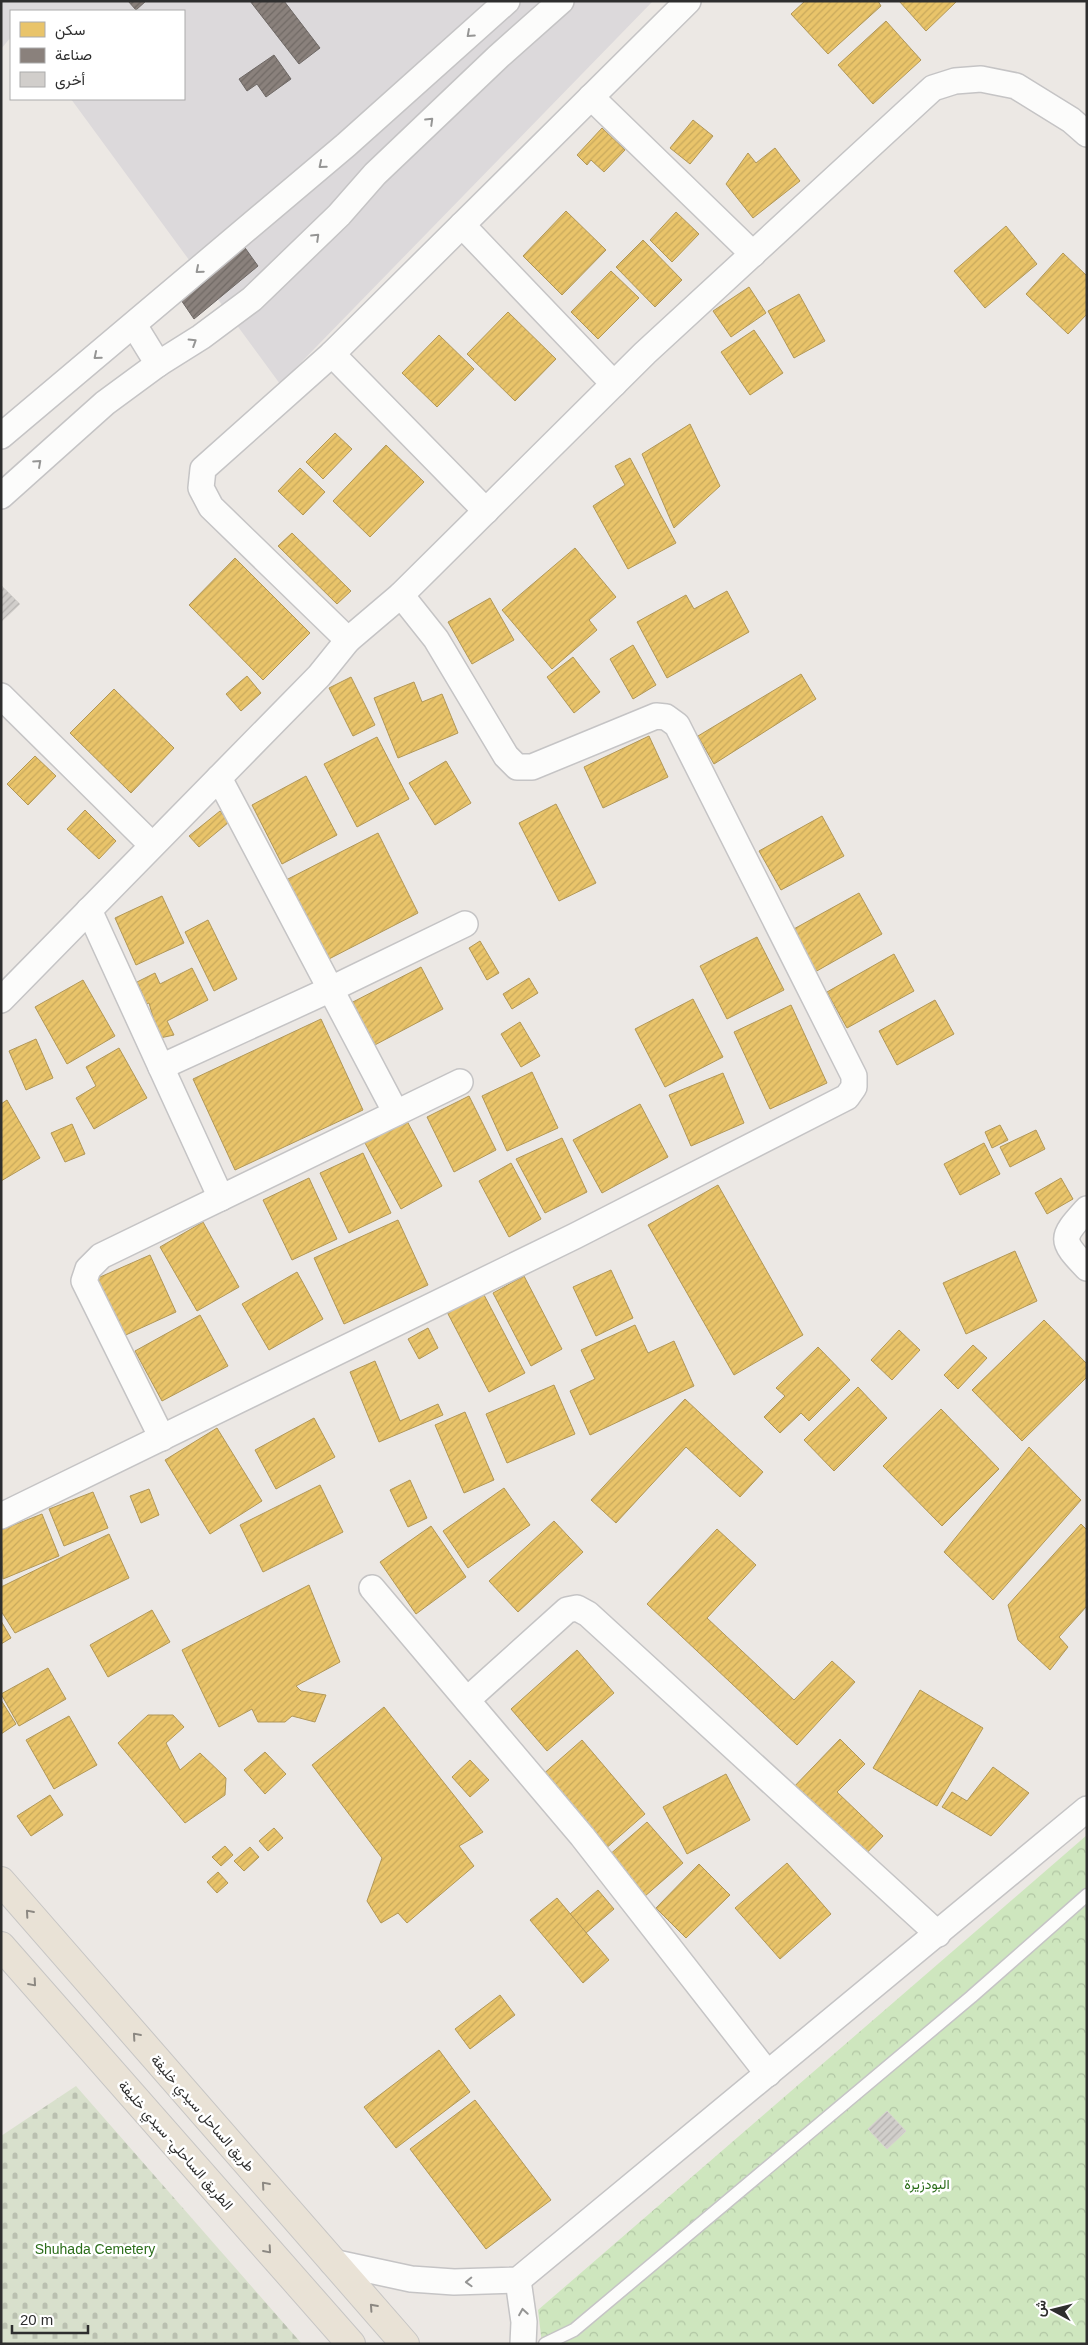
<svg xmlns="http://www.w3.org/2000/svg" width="1088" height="2345" font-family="Helvetica,Vazirmatn,sans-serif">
<defs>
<pattern id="forest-crowns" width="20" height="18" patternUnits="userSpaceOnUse" patternTransform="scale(1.25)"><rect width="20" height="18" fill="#cee6be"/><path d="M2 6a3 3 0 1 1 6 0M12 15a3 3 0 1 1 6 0" fill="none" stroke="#b1c6a4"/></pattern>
<pattern id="cemetery-stones" width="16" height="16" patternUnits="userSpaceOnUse" patternTransform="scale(1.25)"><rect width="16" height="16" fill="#d8e0cc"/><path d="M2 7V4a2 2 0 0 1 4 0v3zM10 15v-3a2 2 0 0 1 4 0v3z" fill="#bac0b0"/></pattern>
<pattern id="homes-hatch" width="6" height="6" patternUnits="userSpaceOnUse" patternTransform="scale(1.25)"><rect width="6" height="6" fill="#e9c46a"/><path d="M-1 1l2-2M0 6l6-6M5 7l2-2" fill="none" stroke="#c8a95c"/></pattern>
<pattern id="industry-hatch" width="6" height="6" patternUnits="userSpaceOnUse" patternTransform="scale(1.25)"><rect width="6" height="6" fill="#8a817c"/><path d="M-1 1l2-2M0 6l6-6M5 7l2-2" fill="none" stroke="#716a66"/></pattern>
<pattern id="building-hatch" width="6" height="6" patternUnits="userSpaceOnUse" patternTransform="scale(1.25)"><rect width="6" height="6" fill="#d1cecb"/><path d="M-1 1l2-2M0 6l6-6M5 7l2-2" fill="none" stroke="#b4b1af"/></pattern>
</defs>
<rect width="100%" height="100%" fill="#ece8e4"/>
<path fill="#dcd9db" d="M1 1H653L280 384 71 99H184V11H11V37L1 49Z"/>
<path fill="url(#forest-crowns)" d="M1087 1835V2344H542L538 2310Z"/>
<path fill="url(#cemetery-stones)" d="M76 2086 302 2344H1V2136Z"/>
<g fill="url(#homes-hatch)" stroke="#b19758">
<path d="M805 1H878L881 6 828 54 791 14Z"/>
<path d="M899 1H957L926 31Z"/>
<path d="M886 21 921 60 873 104 838 65Z"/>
<path d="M693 120 713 136 690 164 670 148Z"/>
<path d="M602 128 625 150 604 172 591 160 587 165 577 155Z"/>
<path d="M775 148 800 181 753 218 726 184 748 153 756 163Z"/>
<path d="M566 211 606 250 562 295 523 256Z"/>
<path d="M676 212 699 234 672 262 650 240Z"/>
<path d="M1006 226 1037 264 985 308 954 271Z"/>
<path d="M643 240 682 280 655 307 616 267Z"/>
<path d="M1063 253 1087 276V314L1068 334 1026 294Z"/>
<path d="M611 271 639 298 598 339 571 312Z"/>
<path d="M749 287 766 313 731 337 713 311Z"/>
<path d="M799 294 825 341 794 358 768 311Z"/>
<path d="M508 312 556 359 515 401 467 354Z"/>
<path d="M754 330 783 373 750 395 721 352Z"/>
<path d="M439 335 474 369 437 407 402 373Z"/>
<path d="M690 424 720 486 674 528 642 454Z"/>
<path d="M335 433 352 449 323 479 306 462Z"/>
<path d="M386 445 424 482 370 537 333 501Z"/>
<path d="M630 458 676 543 628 569 593 506 625 485 615 466Z"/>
<path d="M300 468 325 492 303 515 278 491Z"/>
<path d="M292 533 351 591 337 604 278 546Z"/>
<path d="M575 548 616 597 589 620 597 630 552 669 502 610Z"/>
<path d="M235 558 310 633 263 680 189 605Z"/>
<path d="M727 591 749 632 667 678 637 622 686 595 694 609Z"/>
<path d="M490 598 514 640 472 664 448 622Z"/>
<path d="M633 645 656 685 633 699 610 659Z"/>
<path d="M573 657 600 692 574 713 547 677Z"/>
<path d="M801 674 816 699 714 764 698 736Z"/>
<path d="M247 676 261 693 241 711 226 694Z"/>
<path d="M351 677 375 725 353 736 329 688Z"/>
<path d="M414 682 422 702 442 694 458 733 398 758 374 698Z"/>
<path d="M114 689 174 748 131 793 70 733Z"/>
<path d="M649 736 668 777 603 808 584 767Z"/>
<path d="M377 737 409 799 357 827 324 764Z"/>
<path d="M35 756 56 776 28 805 7 784Z"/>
<path d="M446 761 471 803 435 825 409 783Z"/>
<path d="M306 776 337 835 282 864 252 805Z"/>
<path d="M556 804 596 883 559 901 519 823Z"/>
<path d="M85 810 116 841 99 859 67 829Z"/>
<path d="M220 811 229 822 199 847 189 836Z"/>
<path d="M822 816 844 856 781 890 759 851Z"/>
<path d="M378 833 418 913 327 960 286 880Z"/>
<path d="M859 893 882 934 815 972 792 930Z"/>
<path d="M162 896 184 943 136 965 115 918Z"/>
<path d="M208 920 237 979 214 991 185 932Z"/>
<path d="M757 937 784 990 727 1019 700 966Z"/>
<path d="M480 941 499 973 487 980 469 948Z"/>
<path d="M894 954 914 991 847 1028 827 992Z"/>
<path d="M421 967 443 1009 371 1047 349 1004Z"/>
<path d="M192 968 208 1000 167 1021 174 1035 155 1039 150 1028 155 1024 149 1003 141 1006 134 996 142 993 137 982 155 973 160 984Z"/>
<path d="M529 978 538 993 512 1009 503 994Z"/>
<path d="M83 980 115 1036 67 1064 35 1007Z"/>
<path d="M693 999 723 1057 665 1087 635 1029Z"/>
<path d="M935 1000 954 1034 897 1065 879 1031Z"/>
<path d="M791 1005 827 1083 770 1109 734 1032Z"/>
<path d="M321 1019 363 1110 235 1170 193 1079Z"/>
<path d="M520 1022 540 1056 521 1067 501 1034Z"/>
<path d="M36 1039 53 1078 26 1090 9 1051Z"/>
<path d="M119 1048 147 1098 94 1129 76 1098 96 1086 86 1067Z"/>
<path d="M532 1072 558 1128 507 1151 482 1096Z"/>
<path d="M723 1073 744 1123 691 1146 669 1095Z"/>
<path d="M469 1096 496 1150 454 1172 427 1117Z"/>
<path d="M7 1100 40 1158 1 1181V1104Z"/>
<path d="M640 1104 668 1157 602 1193 573 1140Z"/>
<path d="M407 1121 442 1186 401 1209 365 1143Z"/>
<path d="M72 1124 85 1154 65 1162 51 1133Z"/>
<path d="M1000 1125 1008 1140 992 1148 985 1132Z"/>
<path d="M1036 1130 1045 1149 1010 1167 1000 1147Z"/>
<path d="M562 1138 587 1192 545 1213 516 1159Z"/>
<path d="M984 1143 1000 1174 960 1195 944 1164Z"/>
<path d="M363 1153 391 1213 349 1233 320 1173Z"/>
<path d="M511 1163 541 1219 509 1237 479 1181Z"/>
<path d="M309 1178 337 1239 292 1260 263 1200Z"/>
<path d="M1061 1178 1073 1199 1047 1214 1035 1193Z"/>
<path d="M718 1185 803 1335 734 1375 648 1225Z"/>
<path d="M398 1220 428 1285 344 1324 314 1258Z"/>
<path d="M203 1222 239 1287 197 1311 160 1247Z"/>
<path d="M1015 1251 1037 1301 966 1334 943 1283Z"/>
<path d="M150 1255 176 1312 117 1339 91 1281Z"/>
<path d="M611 1270 633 1318 596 1336 573 1287Z"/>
<path d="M297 1272 323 1319 269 1350 242 1304Z"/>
<path d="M524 1276 562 1349 531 1366 493 1293Z"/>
<path d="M483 1293 525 1373 489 1392 447 1312Z"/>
<path d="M200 1315 228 1366 162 1401 135 1351Z"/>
<path d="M1044 1320 1087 1364V1377L1022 1441 972 1390Z"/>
<path d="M635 1325 648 1353 674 1341 694 1386 590 1435 570 1391 595 1379 581 1350Z"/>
<path d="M428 1328 438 1348 419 1359 408 1339Z"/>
<path d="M899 1330 920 1350 892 1380 871 1360Z"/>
<path d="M973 1345 987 1358 958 1389 944 1375Z"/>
<path d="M818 1347 850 1380 809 1421 801 1413 780 1433 764 1417 785 1396 776 1388Z"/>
<path d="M375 1361 400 1421 438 1404 443 1415 379 1442 350 1372Z"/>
<path d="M554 1385 575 1434 507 1463 486 1414Z"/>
<path d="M858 1387 887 1418 834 1471 804 1440Z"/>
<path d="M685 1399 763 1472 740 1497 686 1447 616 1523 591 1500Z"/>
<path d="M941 1409 999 1469 942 1526 883 1466Z"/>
<path d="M465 1412 494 1480 464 1493 435 1425Z"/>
<path d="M314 1418 335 1457 276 1489 255 1450Z"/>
<path d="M217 1428 262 1501 210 1534 165 1460Z"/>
<path d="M1029 1447 1081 1500 993 1600 944 1552Z"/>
<path d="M410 1480 427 1518 408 1527 390 1490Z"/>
<path d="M320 1485 343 1532 263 1572 240 1525Z"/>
<path d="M504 1488 530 1525 468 1568 443 1531Z"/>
<path d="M149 1489 159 1515 141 1523 130 1496Z"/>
<path d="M93 1492 108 1528 64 1546 49 1509Z"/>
<path d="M42 1514 59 1556 3 1579 1 1530Z"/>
<path d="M554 1521 583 1552 518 1612 489 1581Z"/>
<path d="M1081 1524 1087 1530V1606L1059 1637 1068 1647 1050 1670 1018 1640 1008 1605Z"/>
<path d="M431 1526 466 1577 416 1614 380 1562Z"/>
<path d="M717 1529 756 1565 707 1618 794 1700 832 1661 855 1682 797 1745 647 1604Z"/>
<path d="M109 1534 129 1578 15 1633 1 1611V1587Z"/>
<path d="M309 1585 340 1662 296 1686 301 1691 326 1695 315 1722 292 1716 285 1722H258L252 1709 219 1727 182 1650Z"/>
<path d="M152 1610 170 1642 108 1677 90 1645Z"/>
<path d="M1 1621 11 1638 1 1644Z"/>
<path d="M577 1650 614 1693 547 1751 511 1709Z"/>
<path d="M48 1668 66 1699 19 1726 1 1694Z"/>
<path d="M920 1690 983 1728 937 1806 873 1768Z"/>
<path d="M1 1700 16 1724 1 1734Z"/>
<path d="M384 1707 483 1832 459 1846 474 1866 407 1923 398 1913 381 1923 367 1901 382 1858 312 1765Z"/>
<path d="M148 1715H173L184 1727 166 1743 180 1770 200 1753 226 1778 225 1795 185 1823 118 1743Z"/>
<path d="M69 1716 97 1765 54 1789 26 1740Z"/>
<path d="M840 1739 865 1764 837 1792 883 1836 860 1860 789 1792Z"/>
<path d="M582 1740 645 1814 604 1850 541 1776Z"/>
<path d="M265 1752 286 1774 265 1794 244 1770Z"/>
<path d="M470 1760 489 1780 470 1797 452 1777Z"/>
<path d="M993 1767 1029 1793 991 1836 942 1807 952 1792 967 1801Z"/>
<path d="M726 1774 750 1820 687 1854 663 1807Z"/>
<path d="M50 1795 63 1815 31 1836 17 1816Z"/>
<path d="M647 1822 683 1863 644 1897 608 1856Z"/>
<path d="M274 1828 283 1838 268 1851 259 1841Z"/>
<path d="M225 1846 233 1855 221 1866 212 1857Z"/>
<path d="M250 1847 259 1857 244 1871 234 1861Z"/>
<path d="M787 1863 831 1914 780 1959 735 1908Z"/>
<path d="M699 1864 730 1895 686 1938 656 1908Z"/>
<path d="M218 1872 228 1883 217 1893 207 1882Z"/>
<path d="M598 1890 614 1909 586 1933 570 1914Z"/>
<path d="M557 1898 609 1960 583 1983 530 1920Z"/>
<path d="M500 1995 515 2015 470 2049 455 2029Z"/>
<path d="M439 2050 470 2092 396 2148 364 2107Z"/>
<path d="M475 2100 551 2200 486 2249 410 2149Z"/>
</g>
<g fill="url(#industry-hatch)" stroke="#6e6865">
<path d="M128 1H146L136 10Z"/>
<path d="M250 1H284L320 48 299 64Z"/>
<path d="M274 55 291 79 266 97 257 84 247 91 239 79Z"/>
<path d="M243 245 258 266 194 319 179 297Z"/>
</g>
<g fill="url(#building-hatch)" stroke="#d7d4d0">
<path d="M1 585 20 604 1 622Z"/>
<path d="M887 2111 906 2131 887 2149 868 2129Z"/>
</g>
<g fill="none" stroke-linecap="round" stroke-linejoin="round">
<g stroke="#c5c4c5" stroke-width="15">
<path id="service" d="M545 2344 574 2330 971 1997 1087 1895"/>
</g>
<g stroke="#c5c4c5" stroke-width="28">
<g id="minor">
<path d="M591 97 753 254"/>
<path d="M462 225 614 384"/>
<path d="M134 325 158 364"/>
<path d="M332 354 486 511"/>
<path d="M1 436 346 145 507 1"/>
<path d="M1 496 105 403 158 364 201 337 252 299 339 215 375 174 499 56 561 1"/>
<path d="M348 640 211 507 201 488 203 469 332 354 688 1"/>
<path d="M1 696 152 845"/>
<path d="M219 778 396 1113"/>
<path d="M89 910 221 1198"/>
<path d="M1 1000 319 676 348 640 401 595 645 353 933 88 955 81 981 79 1016 86 1071 120 1087 134"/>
<path d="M161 1067 331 989 465 924"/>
<path d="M1087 1209C1061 1238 1059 1239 1087 1268"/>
<path d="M162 1438 84 1281 88 1269 101 1256 460 1082"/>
<path d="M1 1516 575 1236 847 1097 854 1087V1076L677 725 666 717 656 716 532 767H517L506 756 436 639 401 595"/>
<path d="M372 1588 582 1836 768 2074"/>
<path d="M467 1700 567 1610 577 1608 588 1614 938 1934"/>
<path d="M332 2262 411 2279 454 2282 518 2280 1087 1809"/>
<path d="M518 2280 524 2322 523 2344"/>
</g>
</g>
<g stroke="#c6c5c4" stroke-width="30">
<g id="trunk">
<path d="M1 1881 405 2344"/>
<path d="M1 1946 351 2344"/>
</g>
</g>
<use href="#service" stroke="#fcfcfb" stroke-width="12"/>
<use href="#minor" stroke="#fcfcfb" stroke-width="25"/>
<use href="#trunk" stroke="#e9e2d6" stroke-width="28"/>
</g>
<defs><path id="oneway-chevron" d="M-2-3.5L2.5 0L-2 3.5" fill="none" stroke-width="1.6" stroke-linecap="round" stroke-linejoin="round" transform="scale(1.25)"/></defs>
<g stroke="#959594">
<use href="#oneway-chevron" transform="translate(470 34) rotate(138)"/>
<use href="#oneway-chevron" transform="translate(430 121) rotate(-44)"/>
<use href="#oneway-chevron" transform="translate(322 165) rotate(140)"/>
<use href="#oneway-chevron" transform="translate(316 237) rotate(-44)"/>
<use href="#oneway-chevron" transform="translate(199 270) rotate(139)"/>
<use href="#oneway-chevron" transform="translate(193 342) rotate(-32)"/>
<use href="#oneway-chevron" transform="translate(97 356) rotate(140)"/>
<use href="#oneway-chevron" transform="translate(38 463) rotate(-42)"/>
<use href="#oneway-chevron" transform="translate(469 2282) rotate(178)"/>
<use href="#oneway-chevron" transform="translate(523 2312) rotate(-99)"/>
</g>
<g stroke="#8c8882">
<use href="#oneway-chevron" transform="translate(29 1913) rotate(-131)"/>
<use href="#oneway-chevron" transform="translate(33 1983) rotate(49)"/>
<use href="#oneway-chevron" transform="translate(136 2036) rotate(-131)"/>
<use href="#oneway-chevron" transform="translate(265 2185) rotate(-131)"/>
<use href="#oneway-chevron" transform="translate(268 2250) rotate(49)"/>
<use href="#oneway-chevron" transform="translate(373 2307) rotate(-132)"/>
</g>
<g text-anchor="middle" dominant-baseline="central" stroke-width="5" stroke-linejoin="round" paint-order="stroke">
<g font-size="14" fill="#2e2e2e" stroke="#fff">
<text transform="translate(203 2113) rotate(49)">طريق الساحل سيدي خليفة</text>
<text transform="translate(176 2145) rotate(49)">الطريق الساحلي- سيدي خليفة</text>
</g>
<g font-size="14" fill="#2c6e1b" stroke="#fff">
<text x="927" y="2184">البودزيرة</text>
<text x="95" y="2249">Shuhada Cemetery</text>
</g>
</g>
<rect width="1088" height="2345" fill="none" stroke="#2e2e2e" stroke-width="5"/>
<rect x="10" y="10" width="175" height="90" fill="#ffffff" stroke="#ababab"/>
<rect x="20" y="22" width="25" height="15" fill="#e9c46a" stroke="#ababab"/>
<text x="55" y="35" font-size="15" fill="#2e2e2e">سكن</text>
<rect x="20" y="48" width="25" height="15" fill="#8a817c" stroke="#ababab"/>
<text x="55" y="60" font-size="15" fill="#2e2e2e">صناعة</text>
<rect x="20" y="72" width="25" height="15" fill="#d1cecb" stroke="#ababab"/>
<text x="55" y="85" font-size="15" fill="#2e2e2e">أخرى</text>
<g transform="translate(1053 2310) rotate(277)" stroke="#ffffff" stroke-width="4" paint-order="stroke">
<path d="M0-4L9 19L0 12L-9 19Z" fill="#2e2e2e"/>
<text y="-8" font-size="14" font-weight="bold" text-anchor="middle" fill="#2e2e2e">ش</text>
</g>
<path d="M12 2325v8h76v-8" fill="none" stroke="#2e2e2e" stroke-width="2.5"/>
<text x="20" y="2325" font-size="15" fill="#2e2e2e" stroke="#ffffff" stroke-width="4" paint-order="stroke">20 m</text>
</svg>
